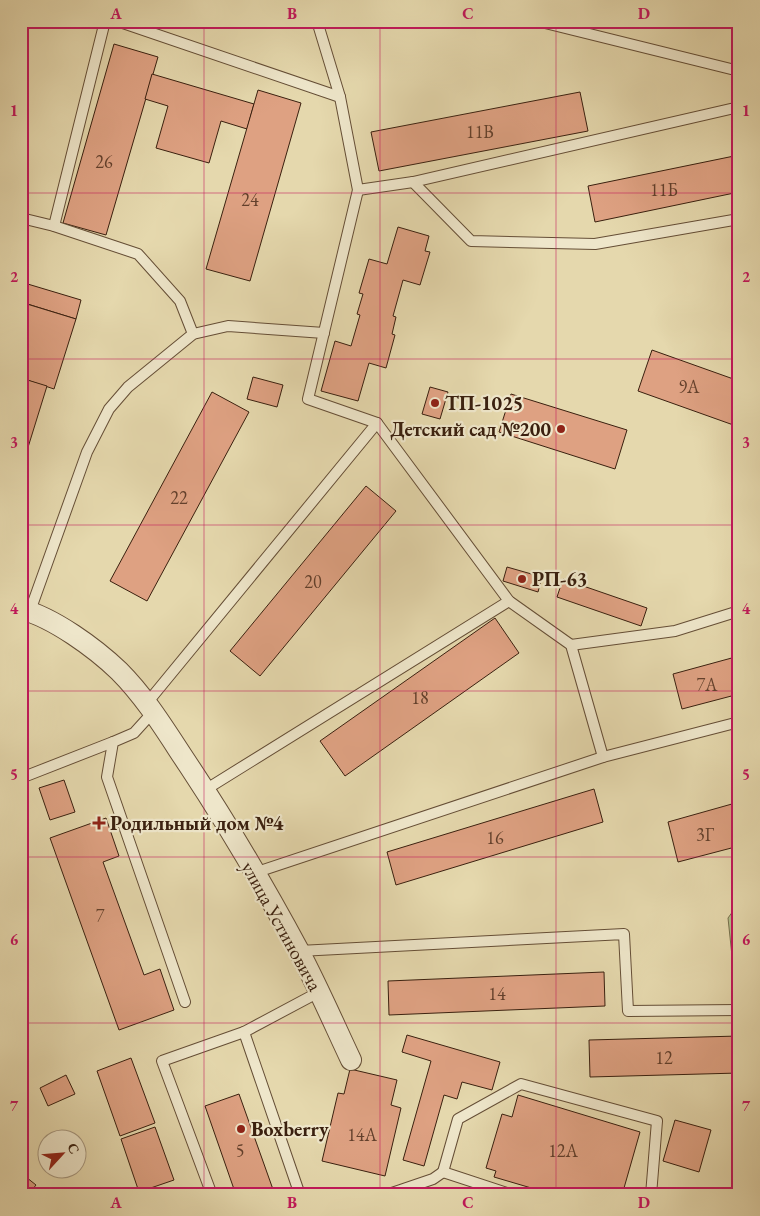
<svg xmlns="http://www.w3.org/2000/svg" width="760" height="1216" font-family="'EB Garamond',serif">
<rect width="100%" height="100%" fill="#e5d8ad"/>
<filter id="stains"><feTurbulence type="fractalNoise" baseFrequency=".004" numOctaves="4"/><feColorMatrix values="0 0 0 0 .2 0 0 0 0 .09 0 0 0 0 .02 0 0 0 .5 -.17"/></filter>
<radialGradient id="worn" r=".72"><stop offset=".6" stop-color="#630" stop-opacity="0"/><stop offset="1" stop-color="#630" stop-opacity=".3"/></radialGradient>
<path fill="#b2bf8b" stroke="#76704d" d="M736 907H739L738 963 732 956 728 918Z"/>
<g fill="#dea182" stroke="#3a200f">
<path d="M114 44 158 57 106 235 63 223Z"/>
<path d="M152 74 254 104 247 129 221 121 209 163 156 148 168 106 145 99Z"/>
<path d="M258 90 301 103 250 281 206 269Z"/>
<path d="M580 92 588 131 379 171 371 132Z"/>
<path d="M739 155V192L595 222 588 186Z"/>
<path d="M398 227 429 236 425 251 430 252 420 285 403 280 393 316 396 317 392 334 395 335 386 368 369 363 358 401 321 391 335 341 351 346 360 315 357 314 363 294 359 293 369 259 387 264Z"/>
<path d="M21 282 81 300 76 319 21 302Z"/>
<path d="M27 304 76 319 54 389 21 378V321Z"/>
<path d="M652 350 739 381V427L638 391Z"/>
<path d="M253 377 283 385 277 407 247 399Z"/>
<path d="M21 378 47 386 21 470Z"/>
<path d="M430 387 448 392 440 419 422 414Z"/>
<path d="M212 392 249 412 147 601 110 581Z"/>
<path d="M511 394 627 430 615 469 499 432Z"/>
<path d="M366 486 396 511 260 676 230 651Z"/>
<path d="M507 567 542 577 538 592 503 581Z"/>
<path d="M563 579 647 608 641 626 557 597Z"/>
<path d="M495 618 519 653 345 776 320 741Z"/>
<path d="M739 656V694L682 709 673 674Z"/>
<path d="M64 780 75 812 50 820 39 788Z"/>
<path d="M594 789 603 822 396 885 387 852Z"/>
<path d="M739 802V846L678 862 668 822Z"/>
<path d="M106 818 119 856 103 862 144 975 160 969 174 1010 119 1030 50 838Z"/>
<path d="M604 972 605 1006 389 1015 388 981Z"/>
<path d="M407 1035 500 1062 492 1090 462 1082 457 1099 444 1095 424 1166 403 1160 431 1061 402 1052Z"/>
<path d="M739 1036V1073L590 1077 589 1040Z"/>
<path d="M131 1058 155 1123 120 1136 97 1071Z"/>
<path d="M350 1069 397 1080 391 1105 401 1108 385 1176 322 1161 338 1093 344 1094Z"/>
<path d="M66 1075 75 1094 48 1106 40 1088Z"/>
<path d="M239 1094 275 1195H236L205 1106Z"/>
<path d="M518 1095 640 1132 622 1195H555L494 1177 496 1171 486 1168 502 1114 512 1117Z"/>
<path d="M675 1120 711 1130 699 1172 663 1161Z"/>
<path d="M155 1127 174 1180 139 1192 121 1139Z"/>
<path d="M21 1173 36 1185 28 1195H21Z"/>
</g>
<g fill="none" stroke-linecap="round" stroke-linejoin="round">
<g stroke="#654e36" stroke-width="12">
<g id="service">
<path d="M117 21 340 97"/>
<path d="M317 21 340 97 358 190 308 399 377 423 509 601 571 645 603 757"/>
<path d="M537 21 739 71"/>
<path d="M413 182 471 241 595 244 739 219"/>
<path d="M358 190 413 182 739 107"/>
<path d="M21 218 54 226 138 254 180 301 193 334"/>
<path d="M54 226 105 21"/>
<path d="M30 611 87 452 109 409 128 387 193 334 228 326 324 333"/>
<path d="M571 645 675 631 739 611"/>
<path d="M147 703 377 423"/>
<path d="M153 712 134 733 113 742 107 777 185 1002"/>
<path d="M21 778 113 742"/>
<path d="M205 790 509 601"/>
<path d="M254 873 603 757 739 722"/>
<path d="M299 951 624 934 628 1011 739 1010"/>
<path d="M212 1195 162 1061 244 1032"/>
<path d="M300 1195 244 1032 319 992"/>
<path d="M386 1195 433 1179 443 1172"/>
<path d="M513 1195 443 1172 458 1119 521 1084 657 1121 651 1195"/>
</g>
</g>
<g stroke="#654e36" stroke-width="22">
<path id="minor" d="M21 609C54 618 95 648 119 671 147 699 167 733 189 766 228 825 265 888 299 951 318 987 334 1024 351 1060"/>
</g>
<use href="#service" stroke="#eee6ca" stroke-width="10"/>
<use href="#minor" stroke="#eee6ca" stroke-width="20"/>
</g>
<path fill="none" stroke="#c2185b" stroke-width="1" stroke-opacity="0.55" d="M204 21V1195M380 21V1195M556 21V1195M21 193H739M21 359H739M21 525H739M21 691H739M21 857H739M21 1023H739"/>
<g fill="#8f2418" stroke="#eee6ca" stroke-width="2">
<circle cx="435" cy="403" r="5"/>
<circle cx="561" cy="429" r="5"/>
<circle cx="522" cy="579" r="5"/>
<path d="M96.5 815.5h5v5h5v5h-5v5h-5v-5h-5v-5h5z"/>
<circle cx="241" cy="1129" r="5"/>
</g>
<g text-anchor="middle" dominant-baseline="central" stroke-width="4.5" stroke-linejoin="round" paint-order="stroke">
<g font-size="18" fill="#63402c">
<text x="480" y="131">11В</text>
<text x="104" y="161">26</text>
<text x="664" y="189">11Б</text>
<text x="250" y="199">24</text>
<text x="689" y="386">9А</text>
<text x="179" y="497">22</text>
<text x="313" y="581">20</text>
<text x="707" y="684">7А</text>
<text x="420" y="697">18</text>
<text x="705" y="834">3Г</text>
<text x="495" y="837">16</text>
<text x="100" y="915">7</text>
<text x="497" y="993">14</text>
<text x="664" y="1057">12</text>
<text x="362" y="1134">14А</text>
<text x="240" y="1150">5</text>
<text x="563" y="1150">12А</text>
</g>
<g font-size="20" font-weight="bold" fill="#3a200f" stroke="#eee6ca" text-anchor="start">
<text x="445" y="403">ТП-1025</text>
<text x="551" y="429" text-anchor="end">Детский сад №200</text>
<text x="532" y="579">РП-63</text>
<text x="110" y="823">Родильный дом №4</text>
<text x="251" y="1129">Boxberry</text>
</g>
<g font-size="20" fill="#3a200f" stroke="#eee6ca">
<text transform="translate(282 926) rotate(61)">улица Устиновича</text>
</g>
</g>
<rect width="760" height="1216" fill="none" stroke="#e5d8ad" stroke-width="55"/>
<g transform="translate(62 1154) rotate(64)"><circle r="24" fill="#eee6ca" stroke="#a6977f"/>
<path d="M0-4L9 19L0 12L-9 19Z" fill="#8f2418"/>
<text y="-8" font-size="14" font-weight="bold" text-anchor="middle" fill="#3a200f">С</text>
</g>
<rect x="28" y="28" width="704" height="1160" fill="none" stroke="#c2185b" stroke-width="2"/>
<g font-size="16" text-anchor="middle" font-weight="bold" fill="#c2185b">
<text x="116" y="19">A</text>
<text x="292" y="19">B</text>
<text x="468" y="19">C</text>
<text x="644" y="19">D</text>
<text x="14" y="116">1</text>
<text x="746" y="116">1</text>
<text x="14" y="282">2</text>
<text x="746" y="282">2</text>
<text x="14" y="448">3</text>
<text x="746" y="448">3</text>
<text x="14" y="614">4</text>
<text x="746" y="614">4</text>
<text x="14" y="780">5</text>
<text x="746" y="780">5</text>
<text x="14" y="945">6</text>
<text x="746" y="945">6</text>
<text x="14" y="1111">7</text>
<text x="746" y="1111">7</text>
<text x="116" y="1208">A</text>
<text x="292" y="1208">B</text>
<text x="468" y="1208">C</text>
<text x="644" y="1208">D</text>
</g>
<rect width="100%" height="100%" filter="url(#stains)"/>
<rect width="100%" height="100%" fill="url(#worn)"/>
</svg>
